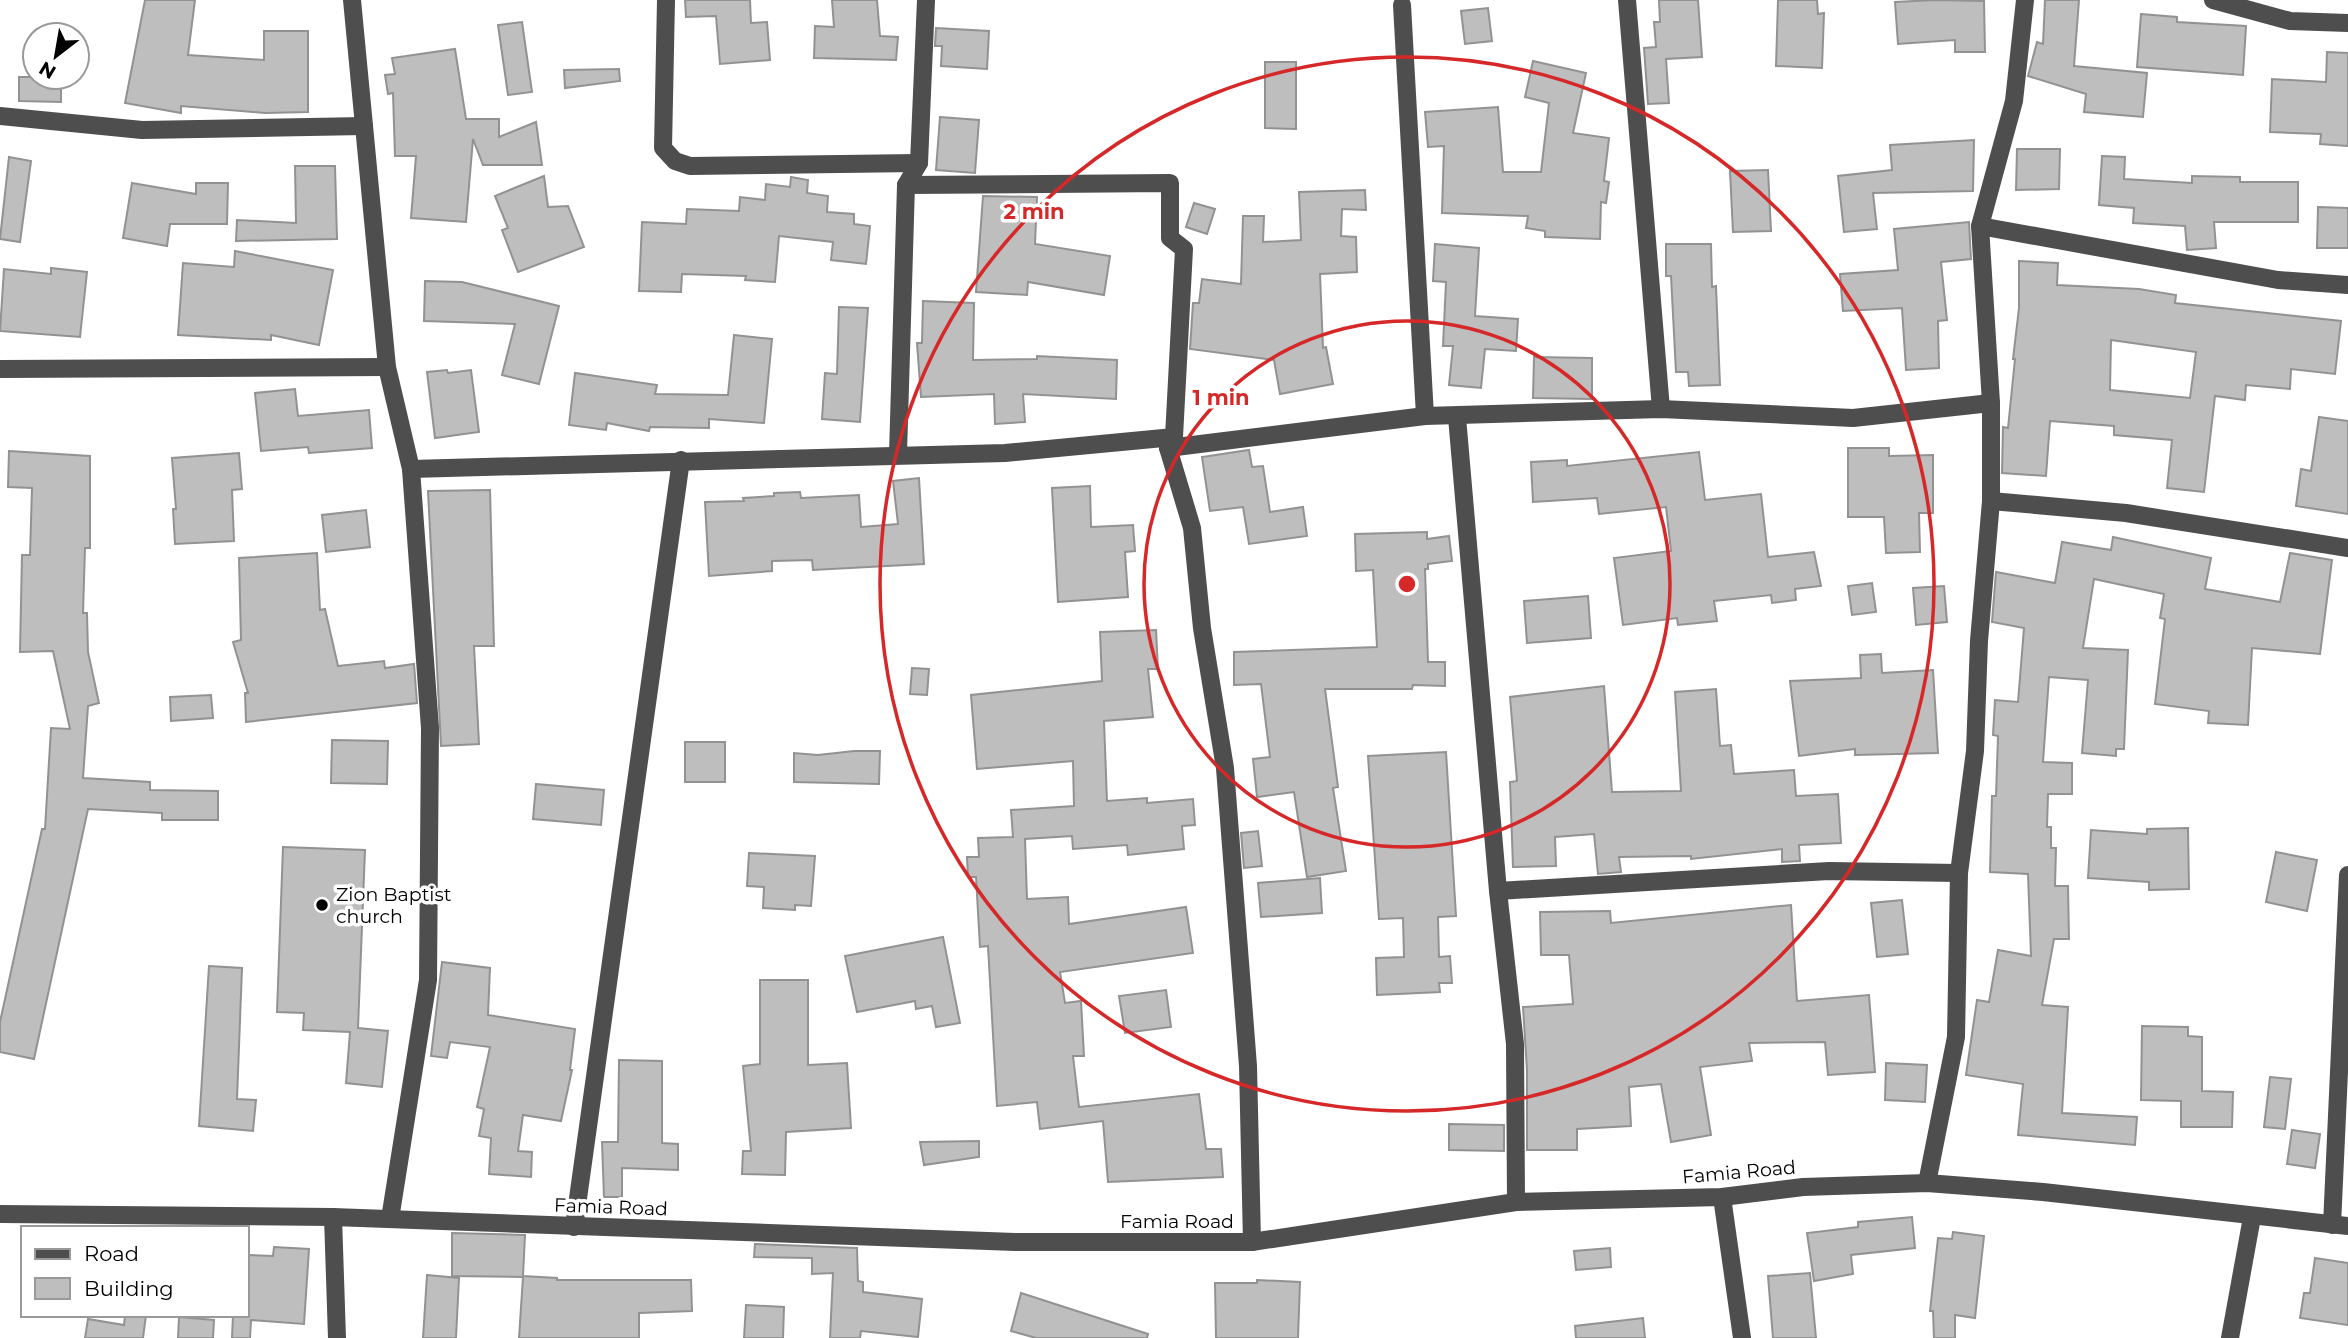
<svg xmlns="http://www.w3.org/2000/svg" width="2348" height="1338" font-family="Montserrat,sans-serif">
<rect width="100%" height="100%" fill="#fff"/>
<g fill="#bebebe" stroke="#929292" stroke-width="2" fill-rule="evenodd">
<path d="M145 0H195L188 55 264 60V31H308V112L265 113 181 106V113L125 103Z"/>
<path d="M685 0H750L751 23 767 22 770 60 720 64 716 16 686 17Z"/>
<path d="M832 0H877L880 36 898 37 896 60 814 58 815 26 834 27Z"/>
<path d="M1659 0H1698L1702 57 1666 59 1669 103 1648 104 1644 48 1656 47 1654 22H1660Z"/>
<path d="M1778 0H1817L1818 14 1824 13 1822 68 1776 66Z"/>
<path d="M1934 0 1984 1 1985 52H1955V40L1898 44 1895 2Z"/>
<path d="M2045 0H2079L2074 66 2147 73 2143 117 2084 112 2086 94 2028 76 2037 42 2043 44Z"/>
<path d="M1488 8 1492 41 1465 44 1461 11Z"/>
<path d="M2141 14 2177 17V22L2246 26 2243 75 2137 67Z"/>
<path d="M522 22 532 92 508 95 498 25Z"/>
<path d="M936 28 989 31 987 69 941 66 942 46H935Z"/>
<path d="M455 49 466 119H499V137L536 122 542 165H483L473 139 466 222 411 218 416 156H395L393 93 388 94 385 75 395 74 392 58Z"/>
<path d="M2327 52 2348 53V146L2320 144 2321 134 2270 132 2272 79 2326 82Z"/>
<path d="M1533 61 1586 73 1573 133 1609 138 1604 181 1609 182 1606 203 1601 202 1600 239 1545 237V231L1526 228 1528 216 1442 213 1444 146 1428 147 1425 112 1498 107 1503 172H1541L1549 103 1525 97Z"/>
<path d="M1265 62H1296V129L1265 128Z"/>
<path d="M619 69 620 81 565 88 564 70Z"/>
<path d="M19 77H61V102L19 101Z"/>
<path d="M940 117 979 120 975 173 936 170Z"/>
<path d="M1974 140 1973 191 1873 193 1877 229 1844 232 1838 176 1892 170 1890 145Z"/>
<path d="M2017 149H2060L2059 189 2016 190Z"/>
<path d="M2102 156 2125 157 2124 179 2192 183V176L2240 177V182H2298V222H2214L2216 248 2187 250 2185 226 2133 223 2134 208 2099 205Z"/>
<path d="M9 157 31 161 20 242 0 239Z"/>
<path d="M295 166H335L337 239 236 241 237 220 296 223Z"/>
<path d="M1768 170 1771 231 1733 232 1730 171Z"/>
<path d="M544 176 548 207 568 206 584 247 518 272 502 230 508 228 495 196Z"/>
<path d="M791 177 808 180 807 193 828 196 827 212 854 214V224L870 226 866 264 831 260 833 242 779 236 775 282 745 280 746 276 682 274 681 292 639 291 642 222 686 224 687 209 739 211 740 197 765 200 766 184 790 187Z"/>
<path d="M132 183 196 194V183H228L227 224H170L167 246 123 238Z"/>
<path d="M1365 190 1366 210 1342 209 1341 236 1356 237 1357 272 1320 274 1323 348 1326 347 1333 384 1280 394 1274 360 1190 349 1193 303H1199L1202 279 1241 284 1243 216H1264L1263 242 1301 240 1299 192Z"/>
<path d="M983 196 1037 197 1035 244 1110 256 1104 295 1028 282 1027 295 976 292Z"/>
<path d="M1194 203 1215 209 1207 234 1186 227Z"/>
<path d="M2318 207 2348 208V248H2317Z"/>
<path d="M1969 222 1971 259 1941 262 1947 320 1938 321 1939 368 1906 370 1902 308 1843 311 1840 274 1898 270 1894 229Z"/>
<path d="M1435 244 1479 248 1475 316 1518 319 1516 351 1485 349 1481 388 1449 385 1453 346H1443L1446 282 1433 281Z"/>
<path d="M1666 244H1711L1712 287 1716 286 1720 385 1689 386 1688 372H1676L1671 276H1666Z"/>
<path d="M235 251 333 270 319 345 271 335V340L178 335 183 263 234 267Z"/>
<path d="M2019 261 2058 263 2057 285 2139 289 2176 295 2175 303 2341 321 2335 374 2291 369 2290 389 2246 385 2245 400 2215 396 2204 492 2167 488 2172 440 2114 435V426L2050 421 2046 476 2002 473 2003 427 2008 428 2015 359H2013L2019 308ZM2111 340 2196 352 2190 398 2110 390Z"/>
<path d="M51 268 87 272 80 337 0 331 4 269 51 274Z"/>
<path d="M425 281 462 282 559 306 539 384 502 375 515 324 424 321Z"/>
<path d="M923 301 974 303 973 360 1037 359V356L1117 360 1116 399 1023 394 1025 422 995 424 994 394 921 397 917 343H922Z"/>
<path d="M839 307 868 308 860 422 822 419 825 373 837 374Z"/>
<path d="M734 335 772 339 764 423 709 419V428L650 427 649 431 607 423 606 430 569 425 575 373 657 385 655 394 728 395Z"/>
<path d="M1534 357 1592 358V399L1533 398Z"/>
<path d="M447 370 448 373 471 370 479 432 435 438 427 372Z"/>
<path d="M295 389 298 416 369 410 372 448 309 453 308 447 261 451 255 393Z"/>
<path d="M2319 417 2348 421V514L2296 506 2301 469 2311 471Z"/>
<path d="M1848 448H1889V456L1933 455V513H1919L1920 552 1886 553 1884 517H1848Z"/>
<path d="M1249 450 1252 467 1263 466 1270 512 1303 507 1307 536 1249 544 1243 507 1210 511 1202 457Z"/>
<path d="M9 451 90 456V548H85L83 613H87L88 652 99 703 88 706 83 778 150 782V790L218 791V820H162V813L88 809 34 1059 0 1052V1022L42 829H45L51 728 70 729 53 651 20 652 22 555H30L32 488 8 487Z"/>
<path d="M1699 452 1705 500 1761 494 1768 557 1814 552 1821 586 1795 589 1796 600 1772 603 1771 595 1714 601 1717 621 1678 625 1677 618 1623 625 1614 558 1671 551 1666 507 1599 514 1597 498 1533 502 1531 462 1567 460V466Z"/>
<path d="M239 453 242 489 232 490 234 541 175 544 173 509H176L172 458Z"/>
<path d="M919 478 924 564 813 570 812 560 772 561V571L709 576 705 502 744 501 743 498 774 496V493L800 492 801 498 859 495 861 527 898 524 893 481Z"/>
<path d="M1090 486 1091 527 1133 525 1135 551 1125 552 1128 597 1058 602 1052 488Z"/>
<path d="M490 490 494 646H474L479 744 441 746 428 491Z"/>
<path d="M366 510 370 547 326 552 322 515Z"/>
<path d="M1427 532V539L1449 536 1452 561 1428 564V569H1425L1428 662H1445V686L1413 685 1412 689H1325L1338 787 1333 788 1346 871 1307 877 1294 792 1257 797 1253 759 1270 757 1261 684 1234 685V652L1377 647 1373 570 1356 571 1355 534Z"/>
<path d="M2113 537 2211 558 2205 589 2280 602 2290 553 2332 560 2320 654 2252 648 2248 725 2208 723 2209 711 2155 704 2165 619 2160 618 2164 594 2094 579 2083 648 2128 650 2124 749H2116V756L2082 753 2088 680 2049 677 2043 762 2072 763V794H2048L2047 827H2051V848H2056L2055 886H2068L2069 939H2054L2042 1005 2068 1007 2062 1113 2137 1117 2135 1145 2018 1135 2023 1084 1966 1075 1977 1000 1989 1002 1998 950 2031 956 2028 874 1990 872 1992 796H1996L1998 736 1993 735 1995 700 2018 702 2024 628 1992 622 1996 572 2055 583 2062 542 2111 550Z"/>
<path d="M317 553 320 610 325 609 338 666 384 661 385 668 414 664 417 703 246 722 245 693H248L233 642 241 640 239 558Z"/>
<path d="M1872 583 1876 612 1852 615 1848 586Z"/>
<path d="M1944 586 1947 622 1916 625 1913 588Z"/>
<path d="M1588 596 1591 638 1527 643 1524 601Z"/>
<path d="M1156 630 1158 669H1148L1153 717 1104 721 1107 801 1147 798V803L1193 799 1195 825 1182 826 1184 849 1128 855 1127 845 1073 849 1072 836 1025 839 1027 899 1068 897 1069 924 1186 907 1193 953 1060 972 1065 1003 1081 1001 1084 1056H1073L1079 1107 1199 1094 1206 1149H1221L1223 1177 1108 1182 1103 1121 1040 1129 1037 1102 997 1106 988 946 980 947 976 877H968L967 857H979L978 838 1013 837 1011 810 1074 806 1073 761 977 769 971 695 1102 681 1100 632Z"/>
<path d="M1881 654 1882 673 1933 670 1938 753 1855 755V749L1799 756 1790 681 1861 678 1860 655Z"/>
<path d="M912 668 929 669 927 695 910 694Z"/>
<path d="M1604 686 1612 792 1681 791 1675 692 1716 689 1720 746 1731 745 1734 774 1794 770 1796 796 1838 794 1841 843 1799 845 1800 861 1782 862V849L1691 859V856L1619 857 1621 872 1598 874 1594 834 1555 837 1556 866 1513 867 1510 782 1517 781 1510 697Z"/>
<path d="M211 695 213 718 171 721 170 697Z"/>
<path d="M332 740 388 741 387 784 331 783Z"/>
<rect x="685" y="742" width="40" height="40"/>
<path d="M854 751H880L879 784 794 782V753L818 755Z"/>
<path d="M1446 752 1456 916 1438 917 1439 957 1450 956 1452 983H1439L1440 992 1377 995 1376 958 1404 957 1403 918 1379 919 1368 756Z"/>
<path d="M536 784 604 790 601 825 533 819Z"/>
<path d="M2188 828 2189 889 2149 890V882L2088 878 2091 830 2147 834V829Z"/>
<path d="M1258 831 1262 866 1244 868 1241 833Z"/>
<path d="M283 847 365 850 358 1028 388 1031 382 1087 346 1083 350 1032 303 1030 304 1013 277 1012Z"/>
<path d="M2276 852 2317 860 2307 911 2266 902Z"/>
<path d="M749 853 815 856 811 906 795 905V910L763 908 764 887 747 886Z"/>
<path d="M1320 878 1322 913 1261 917 1258 883Z"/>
<path d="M1902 900 1908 954 1877 957 1871 903Z"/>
<path d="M1791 905 1797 1001 1869 995 1875 1072 1828 1075 1825 1042 1749 1043 1752 1061 1700 1067 1711 1135 1671 1142 1661 1084 1629 1087 1631 1126 1577 1129V1150H1527V1070L1523 1007 1573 1004 1569 955H1541L1540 912 1610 911 1611 923Z"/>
<path d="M943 937 960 1023 936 1027 932 1006 916 1009 915 1001 857 1012 845 956Z"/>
<path d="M442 962 490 968 488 1015 575 1029 570 1070H572L561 1121 523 1115 518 1151 532 1152 531 1177 489 1174 491 1138 479 1136 484 1109 477 1107 490 1047 450 1042 447 1058 431 1056Z"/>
<path d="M209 966 242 968 237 1099 256 1100 253 1131 199 1126Z"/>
<path d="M760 980H808V1065L847 1063 851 1128 786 1132 785 1175 742 1174 743 1151H751L743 1066 760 1064Z"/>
<path d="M1166 990 1171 1027 1125 1033 1119 996Z"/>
<path d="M2142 1026 2188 1027V1036L2202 1037V1091L2233 1092 2232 1127H2181V1101L2141 1100Z"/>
<path d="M619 1060 662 1061V1143L678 1144V1170L622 1168V1197H604L602 1142H618Z"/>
<path d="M1886 1063 1927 1065 1925 1102 1885 1100Z"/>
<path d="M2270 1077 2291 1079 2285 1129 2264 1127Z"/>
<path d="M1449 1124 1504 1125V1151L1449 1150Z"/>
<path d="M2292 1130 2320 1134 2315 1168 2287 1164Z"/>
<path d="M979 1141V1157L924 1165 920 1142Z"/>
<path d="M1912 1217 1915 1248 1851 1255 1853 1274 1814 1281 1807 1233 1858 1227V1222Z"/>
<path d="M1953 1232 1984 1236 1975 1318 1955 1315V1338H1934L1933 1311H1930L1938 1238 1952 1239Z"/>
<path d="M452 1233 525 1235 523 1276 557 1278V1280H691L692 1311 639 1313V1338H519L523 1277 452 1276Z"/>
<path d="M755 1244 857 1248 858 1281 863 1282V1292L922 1299 918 1337 861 1331 860 1338H830L833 1273 812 1274V1258L754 1257Z"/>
<path d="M274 1247 309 1249 304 1324 251 1320 250 1338H232L233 1315H247V1255L273 1256Z"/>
<path d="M1610 1248 1611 1267 1576 1270 1574 1251Z"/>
<path d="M2315 1258 2348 1263V1325L2300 1318 2304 1293H2310Z"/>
<path d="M1810 1273 1816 1338H1773L1768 1276Z"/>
<path d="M427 1275 459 1278 456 1338H423Z"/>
<path d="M1257 1280 1300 1282 1298 1338H1216L1215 1283H1257Z"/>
<path d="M1021 1293 1148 1334 1147 1338H1036L1011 1331Z"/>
<path d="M746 1305 784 1307 783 1338H744Z"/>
<path d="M125 1315H146L143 1338H85L88 1319 124 1325Z"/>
<path d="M179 1317 214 1320 213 1338H178Z"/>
<path d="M1643 1318 1645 1338H1576L1575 1326Z"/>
</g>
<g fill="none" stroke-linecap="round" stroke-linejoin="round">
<g stroke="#4e4e4e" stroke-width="18">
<path d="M352 0 387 367 411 469 430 728 428 980 390 1219"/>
<path d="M666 0 663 148 675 161 690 166 919 163"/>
<path d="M1627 0 1661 409"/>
<path d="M2213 0 2290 21 2348 23"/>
<path d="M1402 5 1425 416"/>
<path d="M0 116 142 130 364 126"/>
<path d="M906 185 1170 183V238L1184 249 1174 437"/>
<path d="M1980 226 2278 280 2348 285"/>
<path d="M0 369 387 367"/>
<path d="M1457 417 1498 891 1515 1044 1516 1202"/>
<path d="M1168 448 1192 528 1202 628 1225 768 1248 1066 1252 1242"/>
<path d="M898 454 906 185 919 163 926 0"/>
<path d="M411 469 1005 453 1174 437 1168 448 1425 416 1661 409 1853 418 1991 403"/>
<path d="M1991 501 2126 513 2348 548"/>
<path d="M1498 891 1829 871 1959 873"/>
<path d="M1927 1183 1956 1037 1959 873 1975 751 1979 641 1991 501V403L1980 226 2014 101 2025 0"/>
<path d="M1722 1197 1742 1338"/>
<path d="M0 1214 333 1217 1015 1242H1252L1516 1202 1722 1197 1803 1187 1927 1183 2043 1192 2348 1226"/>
<path d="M333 1217 337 1338"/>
<path d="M2332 1225 2348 875"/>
<path d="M574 1227 681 460"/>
<path d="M2230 1338 2252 1217"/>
</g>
</g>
<g fill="none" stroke="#d62828" stroke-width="3.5">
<circle cx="1407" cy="584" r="263"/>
<circle cx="1407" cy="584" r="527"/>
</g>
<circle fill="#000" stroke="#fff" stroke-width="2.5" cx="322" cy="905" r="7"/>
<g text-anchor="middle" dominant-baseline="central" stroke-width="7" stroke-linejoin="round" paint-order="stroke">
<g font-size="19" fill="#000" stroke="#fff" text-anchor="start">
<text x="336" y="894">Zion Baptist<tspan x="336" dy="22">church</tspan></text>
</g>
<g font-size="19" fill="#000" stroke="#fff">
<text transform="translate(1739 1172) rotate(-5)">Famia Road</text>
<text transform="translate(611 1207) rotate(2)">Famia Road</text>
<text x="1177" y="1221">Famia Road</text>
</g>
</g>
<circle cx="1407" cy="584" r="10" fill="#d62828" stroke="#fff" stroke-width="3.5"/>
<g font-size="21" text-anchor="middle" font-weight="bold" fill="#d62828" stroke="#fff" stroke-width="7" stroke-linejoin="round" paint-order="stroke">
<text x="1034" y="219">2 min</text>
<text x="1221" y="405">1 min</text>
</g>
<rect x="21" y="1226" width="228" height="91" fill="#ffffff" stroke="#999999" stroke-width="2"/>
<rect x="35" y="1249" width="35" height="10" fill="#4e4e4e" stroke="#999999" stroke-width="2"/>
<text x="84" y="1261" font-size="21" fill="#000000">Road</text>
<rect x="35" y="1278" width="35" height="21" fill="#bebebe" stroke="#999999" stroke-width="2"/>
<text x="84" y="1296" font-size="21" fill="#000000">Building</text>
<g transform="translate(56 56) rotate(211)"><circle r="33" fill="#ffffff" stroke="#999999" stroke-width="2"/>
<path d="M0-5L12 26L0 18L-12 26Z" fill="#000000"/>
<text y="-10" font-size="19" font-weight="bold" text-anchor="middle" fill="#000000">N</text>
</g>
</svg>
